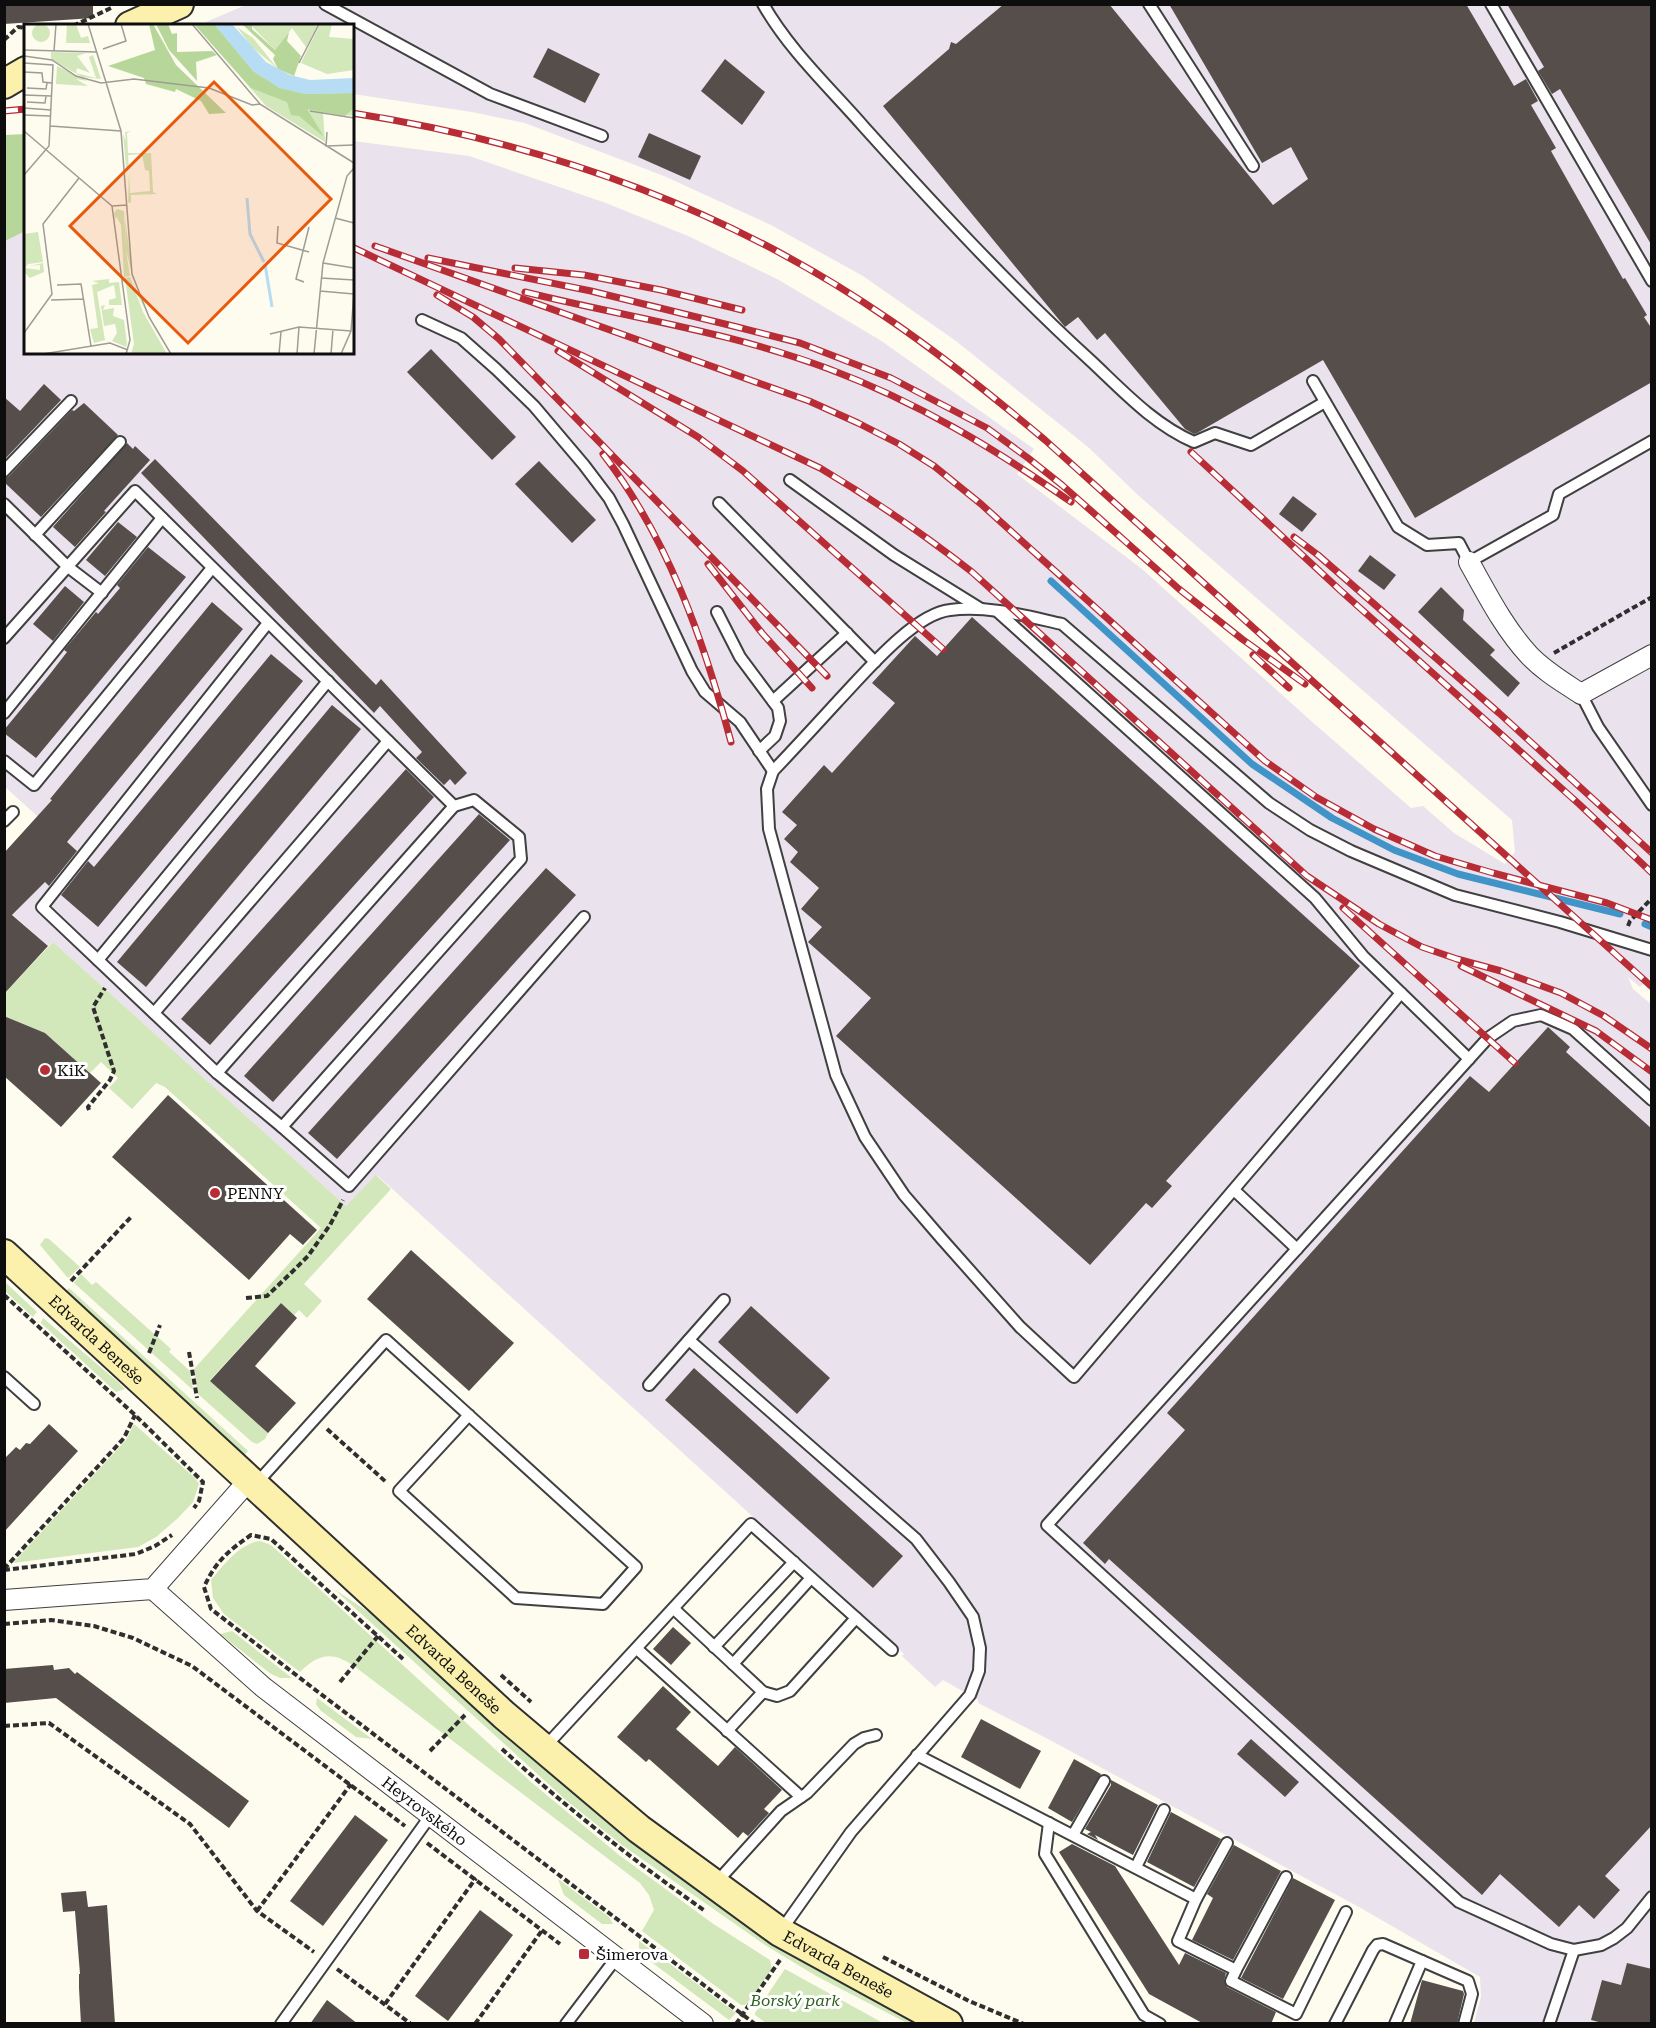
<svg xmlns="http://www.w3.org/2000/svg" width="1656" height="2028" font-family="'Roboto Serif',serif">
<rect width="100%" height="100%" fill="#fefbef"/>
<path fill="#eae2ec" d="M248 4 1651 5 1652 976 1640 987 1628 977 1633 989 1652 1005 1651 2023H1474L1481 1997 1480 1977 1359 1907 1050 1740 978 1703V1700L943 1680 935 1687 902 1656 904 1654 377 1175 346 1206 53 942 48 946 13 915 74 849 5 787V157L25 143 26 352H352L353 141 469 156 603 202 688 236 777 279 880 340 1034 449 1017 474 1142 569 1310 720 1411 808 1423 806 1454 833 1505 864 1515 852 1512 820 1139 496 1088 447 956 341 863 276 771 225 664 176 525 123 472 112 353 94 352 26 199 25Z"/>
<g fill="#d2e7ba">
<path d="M53 942 346 1206 376 1175 391 1189 304 1284 322 1301 307 1318 299 1310 294 1315 281 1303 210 1380 268 1433 265 1439 257 1444 252 1442 198 1394 194 1369 321 1228 165 1087 156 1083 132 1109 109 1088 118 1078 101 1062 90 1073 45 1033 5 1016 4 994Z"/>
<path d="M45 1238 49 1239 80 1267 68 1278 40 1245Z"/>
<path d="M81 1274 92 1285 96 1282 171 1349 169 1352 190 1371 193 1390 74 1283Z"/>
<path d="M5 1282 37 1312 33 1317 5 1291Z"/>
<path d="M69 1288 248 1451 242 1458 63 1294Z"/>
<path d="M43 1318 118 1382 125 1389 116 1392 41 1323Z"/>
<path d="M134 1424 195 1478 199 1484 193 1502 178 1518 156 1537 138 1547 13 1563 126 1440Z"/>
<path d="M260 1541 271 1545 531 1782 619 1855 712 1923 770 1960 772 1969 748 2002 745 2005H741L642 1931 654 1910 649 1895 640 1883 358 1669C335 1652 321 1651 300 1672L224 1614 213 1598 211 1580C224 1565 239 1544 260 1541Z"/>
<path d="M334 1589 385 1623 554 1777 662 1865 734 1914 925 2023H907L818 1977 765 1945 622 1845 566 1800Z"/>
<path d="M232 1631 292 1678H280L271 1674 220 1634Z"/>
<path d="M317 1698 372 1739 356 1737 320 1710 316 1704Z"/>
<path d="M558 1879 609 1917 613 1924H602L564 1895Z"/>
<path d="M639 1941 736 2013 729 2020 646 1958 639 1948Z"/>
<path d="M785 1969 883 2023H766L755 2015V2013Z"/>
</g>
<path fill="#b7d79a" d="M25 134V231L5 241V135Z"/>
<g fill="none" stroke-linecap="round" stroke-linejoin="round">
<g stroke="#4094c7" stroke-width="7">
<path d="M1051 581 1252 764 1332 818 1394 850 1458 874 1620 914"/>
<path d="M1645 924 1652 927"/>
</g>
</g>
<g fill="#564e4a">
<path d="M4 4H93V18L4 24Z"/>
<path d="M1004 4H1109L1273 205 1308 179 1291 147 1262 163 1169 4H1466L1514 86 1526 79 1538 101 1531 105 1556 148 1551 151 1623 279 1625 278 1647 315 1644 317 1652 329V382L1415 518 1323 360 1197 433 1194 434 1185 429 1105 333 1097 340 1078 317 1065 327 883 106 949 49 951 42 956 44Z"/>
<path d="M1507 4H1652V246L1560 89 1552 94 1538 71 1544 67Z"/>
<path d="M548 48 600 74 585 103 533 77Z"/>
<path d="M725 59 765 92 742 125 701 91Z"/>
<path d="M649 133 701 156 690 180 638 157Z"/>
<path d="M431 349 516 437 492 460 407 372Z"/>
<path d="M44 384 61 400 4 460V397L20 411Z"/>
<path d="M84 403 118 435 41 517 4 482V478L9 476 72 410 74 411Z"/>
<path d="M127 443 133 449 135 446 150 460 104 511 106 512 75 547 53 527Z"/>
<path d="M155 459 376 685 381 679 467 773 455 785 450 779 444 785 416 758 422 752 380 706 374 713 141 473Z"/>
<path d="M539 461 596 520 572 543 515 484Z"/>
<path d="M1293 496 1317 514 1302 532 1279 514Z"/>
<path d="M118 522 137 537 105 576 86 560Z"/>
<path d="M148 547 186 577 36 758 4 733V730L50 674 67 652 64 650 96 612 98 614 120 588 117 585Z"/>
<path d="M1370 555 1396 575 1384 590 1358 571Z"/>
<path d="M65 586 84 602 53 641 33 624Z"/>
<path d="M1441 587 1464 610 1463 620 1495 650 1490 655 1520 683 1508 697 1418 612Z"/>
<path d="M212 602 243 629 67 842 77 851 49 886 45 882 12 915 48 946 4 994V853L52 800 50 799Z"/>
<path d="M972 617 1360 966 1166 1181 1172 1186 1152 1208 1146 1203 1090 1265 836 1036 871 998 808 942 822 927 801 909 819 888 790 862 798 852 784 839 797 825 782 812 824 765 832 773 895 703 872 683 915 636 937 656Z"/>
<path d="M271 654 303 681 98 927 61 895 88 861 94 867Z"/>
<path d="M332 705 361 729 146 987 117 962Z"/>
<path d="M406 769 434 797 210 1045 181 1019Z"/>
<path d="M479 814 510 840 273 1102 244 1076Z"/>
<path d="M546 868 576 895 337 1159 308 1133Z"/>
<path d="M4 1016 45 1033 101 1083 61 1127 4 1076Z"/>
<path d="M1548 1027 1570 1047 1566 1052 1652 1129V1825L1605 1876 1620 1890 1594 1919 1579 1905 1559 1927 1500 1874 1482 1895 1109 1559 1105 1564 1083 1543 1185 1430 1167 1413 1470 1076 1489 1092Z"/>
<path d="M168 1095 317 1230 303 1245 290 1234 249 1280 112 1157Z"/>
<path d="M411 1250 514 1343 469 1391 367 1299Z"/>
<path d="M281 1303 297 1318 255 1366 296 1403 268 1433 210 1381Z"/>
<path d="M751 1306 830 1378 797 1414 718 1342Z"/>
<path d="M694 1368 903 1556 873 1588 665 1400Z"/>
<path d="M49 1424 78 1451 4 1532V1459L16 1447 20 1450 26 1443 30 1444Z"/>
<path d="M673 1627 691 1643 671 1665 653 1649Z"/>
<path d="M53 1665 54 1670 69 1668 75 1674 77 1672 249 1801 229 1828 56 1698 4 1703V1669Z"/>
<path d="M663 1686 691 1712 676 1729 718 1766 735 1747 782 1790 764 1809 769 1813 748 1836 743 1832 738 1838 649 1759 646 1762 617 1737Z"/>
<path d="M981 1719 1041 1751 1020 1789 961 1757Z"/>
<path d="M1251 1739 1299 1782 1285 1797 1237 1754Z"/>
<path d="M1074 1759 1101 1774 1072 1822 1048 1808Z"/>
<path d="M1111 1780 1158 1805 1133 1855 1095 1835 1098 1840 1087 1834 1091 1832 1085 1829 1111 1785Z"/>
<path d="M1171 1812 1221 1839 1194 1887 1147 1862Z"/>
<path d="M355 1815 388 1840 323 1926 290 1901Z"/>
<path d="M1072 1844 1115 1866 1179 1965 1185 1953 1226 1973 1224 1981 1227 1987 1276 2012 1271 2024H1204L1149 1994 1059 1852Z"/>
<path d="M1234 1845 1281 1871 1233 1960 1192 1940 1213 1898 1207 1894Z"/>
<path d="M1293 1878 1335 1900 1283 1999 1241 1978Z"/>
<path d="M86 1891 88 1907 107 1905 115 2024H81L79 1988V1974H80L75 1911 63 1912 61 1893Z"/>
<path d="M480 1910 513 1935 448 2021 415 1996Z"/>
<path d="M1627 1963 1652 1969V2024H1606L1591 2020 1602 1980 1621 1985Z"/>
<path d="M1422 1980 1463 1991 1464 1994 1457 2024H1410Z"/>
<path d="M327 2000 358 2024H310Z"/>
</g>
<g fill="none" stroke-linecap="round" stroke-linejoin="round">
<g stroke="#404040" stroke-width="14">
<g id="lane">
<path d="M325 4 490 94 602 136"/>
<path d="M763 4C789 50 830 88 864 127 937 208 1011 288 1091 361 1123 391 1153 424 1194 442L1215 433 1251 445 1325 402"/>
<path d="M1149 4 1253 166"/>
<path d="M1491 4 1652 281"/>
<path d="M422 320 461 338 496 369 534 406 584 465 609 498 623 524 692 671 705 692 740 722 773 771"/>
<path d="M1313 381 1398 527 1427 545 1459 543 1469 562 1553 515 1559 494 1652 441"/>
<path d="M4 471 71 401"/>
<path d="M790 480 894 555 981 609"/>
<path d="M719 503 875 662"/>
<path d="M4 504 68 567 102 593"/>
<path d="M35 535 120 442"/>
<path d="M717 612 740 657 778 708 780 721 775 736 759 751"/>
<path d="M998 612 1315 898 1363 956 1469 1059"/>
<path d="M4 638 135 491 454 806 217 1073 42 907 268 623"/>
<path d="M1581 694 1598 727 1652 805"/>
<path d="M773 701 847 633"/>
<path d="M4 713 162 518"/>
<path d="M4 761 34 785 212 568"/>
<path d="M4 821 13 812"/>
<path d="M98 960 328 681"/>
<path d="M1401 993 1074 1377 1020 1327 941 1238 904 1195 865 1137 836 1075 769 829 767 789 773 771C795 748 817 724 838 701 863 675 913 614 950 610 987 605 1026 616 1062 624L1269 803 1310 830 1351 851 1455 895 1560 922 1652 950"/>
<path d="M154 1013 388 741"/>
<path d="M217 1073 282 1127 521 859 519 837 474 800 454 806"/>
<path d="M1652 1100 1573 1029 1541 1015 1513 1021 1488 1038 1047 1525 1459 1902 1551 1944 1574 1950 1601 1945 1614 1938 1627 1928 1652 1897"/>
<path d="M282 1127 349 1186 584 917"/>
<path d="M1234 1190 1297 1249"/>
<path d="M689 1340 916 1539 949 1582 973 1617 980 1648 979 1671 970 1695 851 1832 780 1932"/>
<path d="M4 1377 34 1404"/>
<path d="M649 1385 724 1300"/>
<path d="M255 1485 386 1340 636 1567 603 1604 516 1598 399 1491 469 1415"/>
<path d="M674 1609 763 1692 777 1696 790 1691 856 1618"/>
<path d="M714 1647 794 1562"/>
<path d="M637 1649 801 1797"/>
<path d="M733 1664 811 1578"/>
<path d="M727 1731 763 1692"/>
<path d="M544 1748 751 1524 892 1650"/>
<path d="M917 1755 1196 1899 1178 1941 1236 1970 1231 1981 1296 2014 1346 1912"/>
<path d="M1049 1823 1045 1854 1144 2015 1160 2024"/>
<path d="M1073 1835 1104 1781"/>
<path d="M1136 1867 1164 1810"/>
<path d="M715 1884 781 1811 807 1793 854 1744 864 1738 876 1735"/>
<path d="M1196 1899 1227 1843"/>
<path d="M1236 1970 1286 1877"/>
<path d="M281 2024 431 1815"/>
<path d="M566 2024 617 1957"/>
<path d="M1335 2024 1373 1950 1377 1945 1383 1944 1468 1981 1472 1994 1464 2024"/>
<path d="M1395 2024 1422 1961"/>
<path d="M1549 2024 1574 1950"/>
</g>
</g>
<g stroke="#404040" stroke-width="22">
<g id="street">
<path d="M1469 562C1487 594 1504 628 1529 655 1544 671 1563 682 1581 694L1652 655"/>
<path id="s1" d="M153 1589 263 1687 703 2024"/>
<path d="M4 1600 153 1589 249 1480"/>
</g>
</g>
<g stroke="#2f2f2f" stroke-width="32">
<g id="secondary">
<path d="M130 26 179 4"/>
<path d="M4 84 26 71"/>
<path id="s2" d="M4 1254 504 1715 639 1829 780 1932 948 2024"/>
</g>
</g>
<g stroke="#2f2f2f" stroke-width="4" stroke-dasharray="6 3" stroke-linecap="butt">
<path d="M73 26 111 8"/>
<path d="M4 40 18 27 26 28"/>
<path d="M1554 653 1652 597"/>
<path d="M1628 926 1630 921 1652 898"/>
<path d="M89 1110 88 1107 110 1080 114 1071 93 1007 105 988"/>
<path d="M71 1281 131 1217"/>
<path d="M4 1295 135 1415 203 1482 199 1501 194 1508"/>
<path d="M246 1298 267 1296 291 1273 308 1256 330 1225 343 1200"/>
<path d="M189 1352 197 1398"/>
<path d="M149 1353 160 1325"/>
<path d="M327 1429 386 1482"/>
<path d="M4 1569 124 1438 135 1415"/>
<path d="M4 1570 136 1554 155 1546 172 1535"/>
<path d="M4 1624 51 1620 94 1626 133 1638 192 1666 405 1826"/>
<path d="M403 1659 271 1539 251 1535C228 1551 216 1561 204 1587L211 1609 309 1685 755 2024"/>
<path d="M501 1675 531 1702"/>
<path d="M340 1682 378 1636"/>
<path d="M4 1726 49 1723 190 1824 257 1911 314 1952"/>
<path d="M502 1749C566 1807 634 1861 705 1911"/>
<path d="M430 1751 465 1715"/>
<path d="M427 1843 560 1944"/>
<path d="M257 1911 351 1784"/>
<path d="M883 1957 969 2001 1024 2024"/>
<path d="M337 1969 411 2024"/>
<path d="M385 2004 476 1878"/>
<path d="M475 2024 543 1929"/>
<path d="M736 2024 780 1960"/>
</g>
<use href="#lane" stroke="#fff" stroke-width="10"/>
<use href="#street" stroke="#fff" stroke-width="20"/>
<use href="#secondary" stroke="#fbf1ad" stroke-width="28"/>
<g stroke="#b72c35" stroke-width="7">
<g id="rail">
<path d="M4 111 26 109"/>
<path d="M352 113C545 143 729 209 890 320 944 357 995 398 1045 440L1652 987"/>
<path d="M375 246 809 401 858 423 899 444 934 466 981 504 1265 761 1316 797 1374 829 1435 856 1493 873 1607 903 1652 920"/>
<path d="M352 247 820 468C874 500 922 533 972 572L1307 876 1379 924 1422 947 1457 959 1501 971 1561 993 1604 1016 1652 1049"/>
<path d="M428 258 591 291 737 327 800 343 891 378 987 428 1028 458 1062 485 1179 589 1242 639 1305 684"/>
<path d="M515 268 584 275 661 290 742 310"/>
<path d="M525 292C626 317 731 332 829 369 917 402 994 448 1071 502"/>
<path d="M437 295 473 317 499 339 827 676"/>
<path d="M558 351 698 437 743 471 943 649"/>
<path d="M1191 452 1341 591 1579 804 1652 873"/>
<path d="M603 454C668 538 704 641 731 742"/>
<path d="M1294 537 1318 555 1499 713 1652 853"/>
<path d="M708 564 762 633 812 688"/>
<path d="M1253 655 1289 688"/>
<path d="M1343 908 1515 1063"/>
<path d="M1461 966 1596 1031 1652 1072"/>
</g>
</g>
<use href="#rail" stroke="#fff" stroke-width="4.5" stroke-dasharray="14" stroke-linecap="butt"/>
</g>
<g fill="#b72c35" stroke="#fff" stroke-width="2">
<circle cx="45" cy="1070" r="6"/>
<circle cx="215" cy="1193" r="6"/>
<rect x="578" y="1948" width="12" height="12" rx="3"/>
</g>
<g text-anchor="middle" dominant-baseline="central" stroke-width="6" stroke-linejoin="round" paint-order="stroke">
<g font-size="16" fill="#0d0d0d" stroke="#fff" text-anchor="start">
<text x="57" y="1070">KiK</text>
<text x="227" y="1193">PENNY</text>
<text x="596" y="1954">Šimerova</text>
</g>
<g font-size="16" fill="#0d0d0d" stroke="#fff">
<text stroke="none"><textPath href="#s2" startOffset="126">Edvarda Beneše</textPath></text>
<text stroke="none"><textPath href="#s2" startOffset="612">Edvarda Beneše</textPath></text>
<text stroke="none"><textPath href="#s1" startOffset="351">Heyrovského</textPath></text>
<text stroke="none"><textPath href="#s2" startOffset="1098">Edvarda Beneše</textPath></text>
</g>
<g font-size="16" font-style="italic" fill="#306221" stroke="#fff">
<text x="795" y="2000">Borský park</text>
</g>
</g>
<g transform="translate(24 24)">
<rect width="330" height="330" fill="#fefbef"/>
<path d="M43 0H52L57 14 64 12 66 19H42ZM170 0H190L256 64 330 69V92L299 89 301 118 242 82ZM291 0 293 3 282 23 268 4 251 26 227 1ZM296 0H308L305 13 330 15V46L303 50 277 39ZM8 9a9 9 0 1 1 18 0a9 9 0 1 1-18 0ZM213 3 229 14 254 45 227 22ZM27 28 62 29 53 32 66 49 53 44 52 49 72 54 65 33 69 31 77 55 58 53 27 35ZM33 42 64 57 52 55 64 62 32 60ZM107 107 103 109 104 129H127L129 168 133 170 107 171V179L104 178 105 149 106 169 126 167 125 147 121 146 118 130 104 131 105 146 102 143 99 110 102 117 101 108ZM93 185 100 187 102 225 101 194 110 261 137 317 112 268 102 226 106 252 100 253 97 201 92 192 91 197 90 189ZM14 208 19 238 4 240 1 244 16 246V241L5 242 19 239 20 248 6 254 0 248V210ZM106 253 119 288 143 330H107L110 320 101 254ZM85 255V259L95 258 98 281H85V276L92 274 90 261 73 268 81 316 70 319 66 305 74 304 68 261 75 259 68 257ZM81 281 79 286 90 284 89 292 100 296 103 320 104 316 102 323 88 317 93 309 91 300 80 302 77 282Z" fill="#d2e7ba"/>
<path d="M125 0H129L152 41 202 89 185 90 177 77 152 65 151 68 122 60 120 54 84 42 131 26ZM132 0H144L148 10 153 9V28L188 27 193 31 172 38 173 57 145 26ZM170 0H190L229 47 256 64 281 70 330 69V84L321 92 283 85 300 113 275 92 267 91 263 78 227 64ZM218 0H228V5L251 26 265 8 263 17 277 32 270 52 254 45 249 35 251 31Z" fill="#b7d79a"/>
<path d="M190 0H208L242 38 266 51 286 56 330 54V69L281 70 256 64 229 47Z" fill="#b6ddf3"/>
<path fill="none" stroke="#b6ddf3" stroke-width="3" d="M223 174 226 210 240 238M241 240 248 283"/>
<path fill="none" stroke="#9e9c95" stroke-width="1.5" d="M64 0 97 107 108 250 125 293 147 330M168 0 236 80M79 25 102 17 97 0M0 26 72 28M30 27 32 0M0 32 28 36 52 52 77 59 110 55 185 64 228 81 236 80 330 139M275 39 295 0M0 48 18 49 19 58 28 59M3 64 22 65 23 59M0 71 27 72M3 78 21 79 22 72M0 84 27 86M286 87 330 94M0 91 26 92M26 102 97 107M0 107 88 182 103 181M303 108 302 122 330 121M0 151 25 122 29 41 0 39M88 182 106 316 102 330M311 194 330 199M254 202 253 219 285 228M299 239 330 244M297 254 330 256M280 258 272 255 285 203M33 261 57 260 67 322M296 267 330 270M27 276 60 275M0 309 28 270 19 200 55 154M246 310 275 303 327 307M19 330 86 319 104 326M255 330 257 308M273 330 275 303M290 330 299 239 323 152 330 144M307 330 309 305M317 330 327 307 330 269"/>
<path fill="#e8590c" fill-opacity="0.15" stroke="#e8590c" stroke-width="3" d="M190 58 307 175 164 319 46 202Z"/>
<rect width="330" height="330" fill="none" stroke="#0d0d0d" stroke-width="3"/>
</g>
<rect width="1656" height="2028" fill="none" stroke="#0d0d0d" stroke-width="12"/>
</svg>
